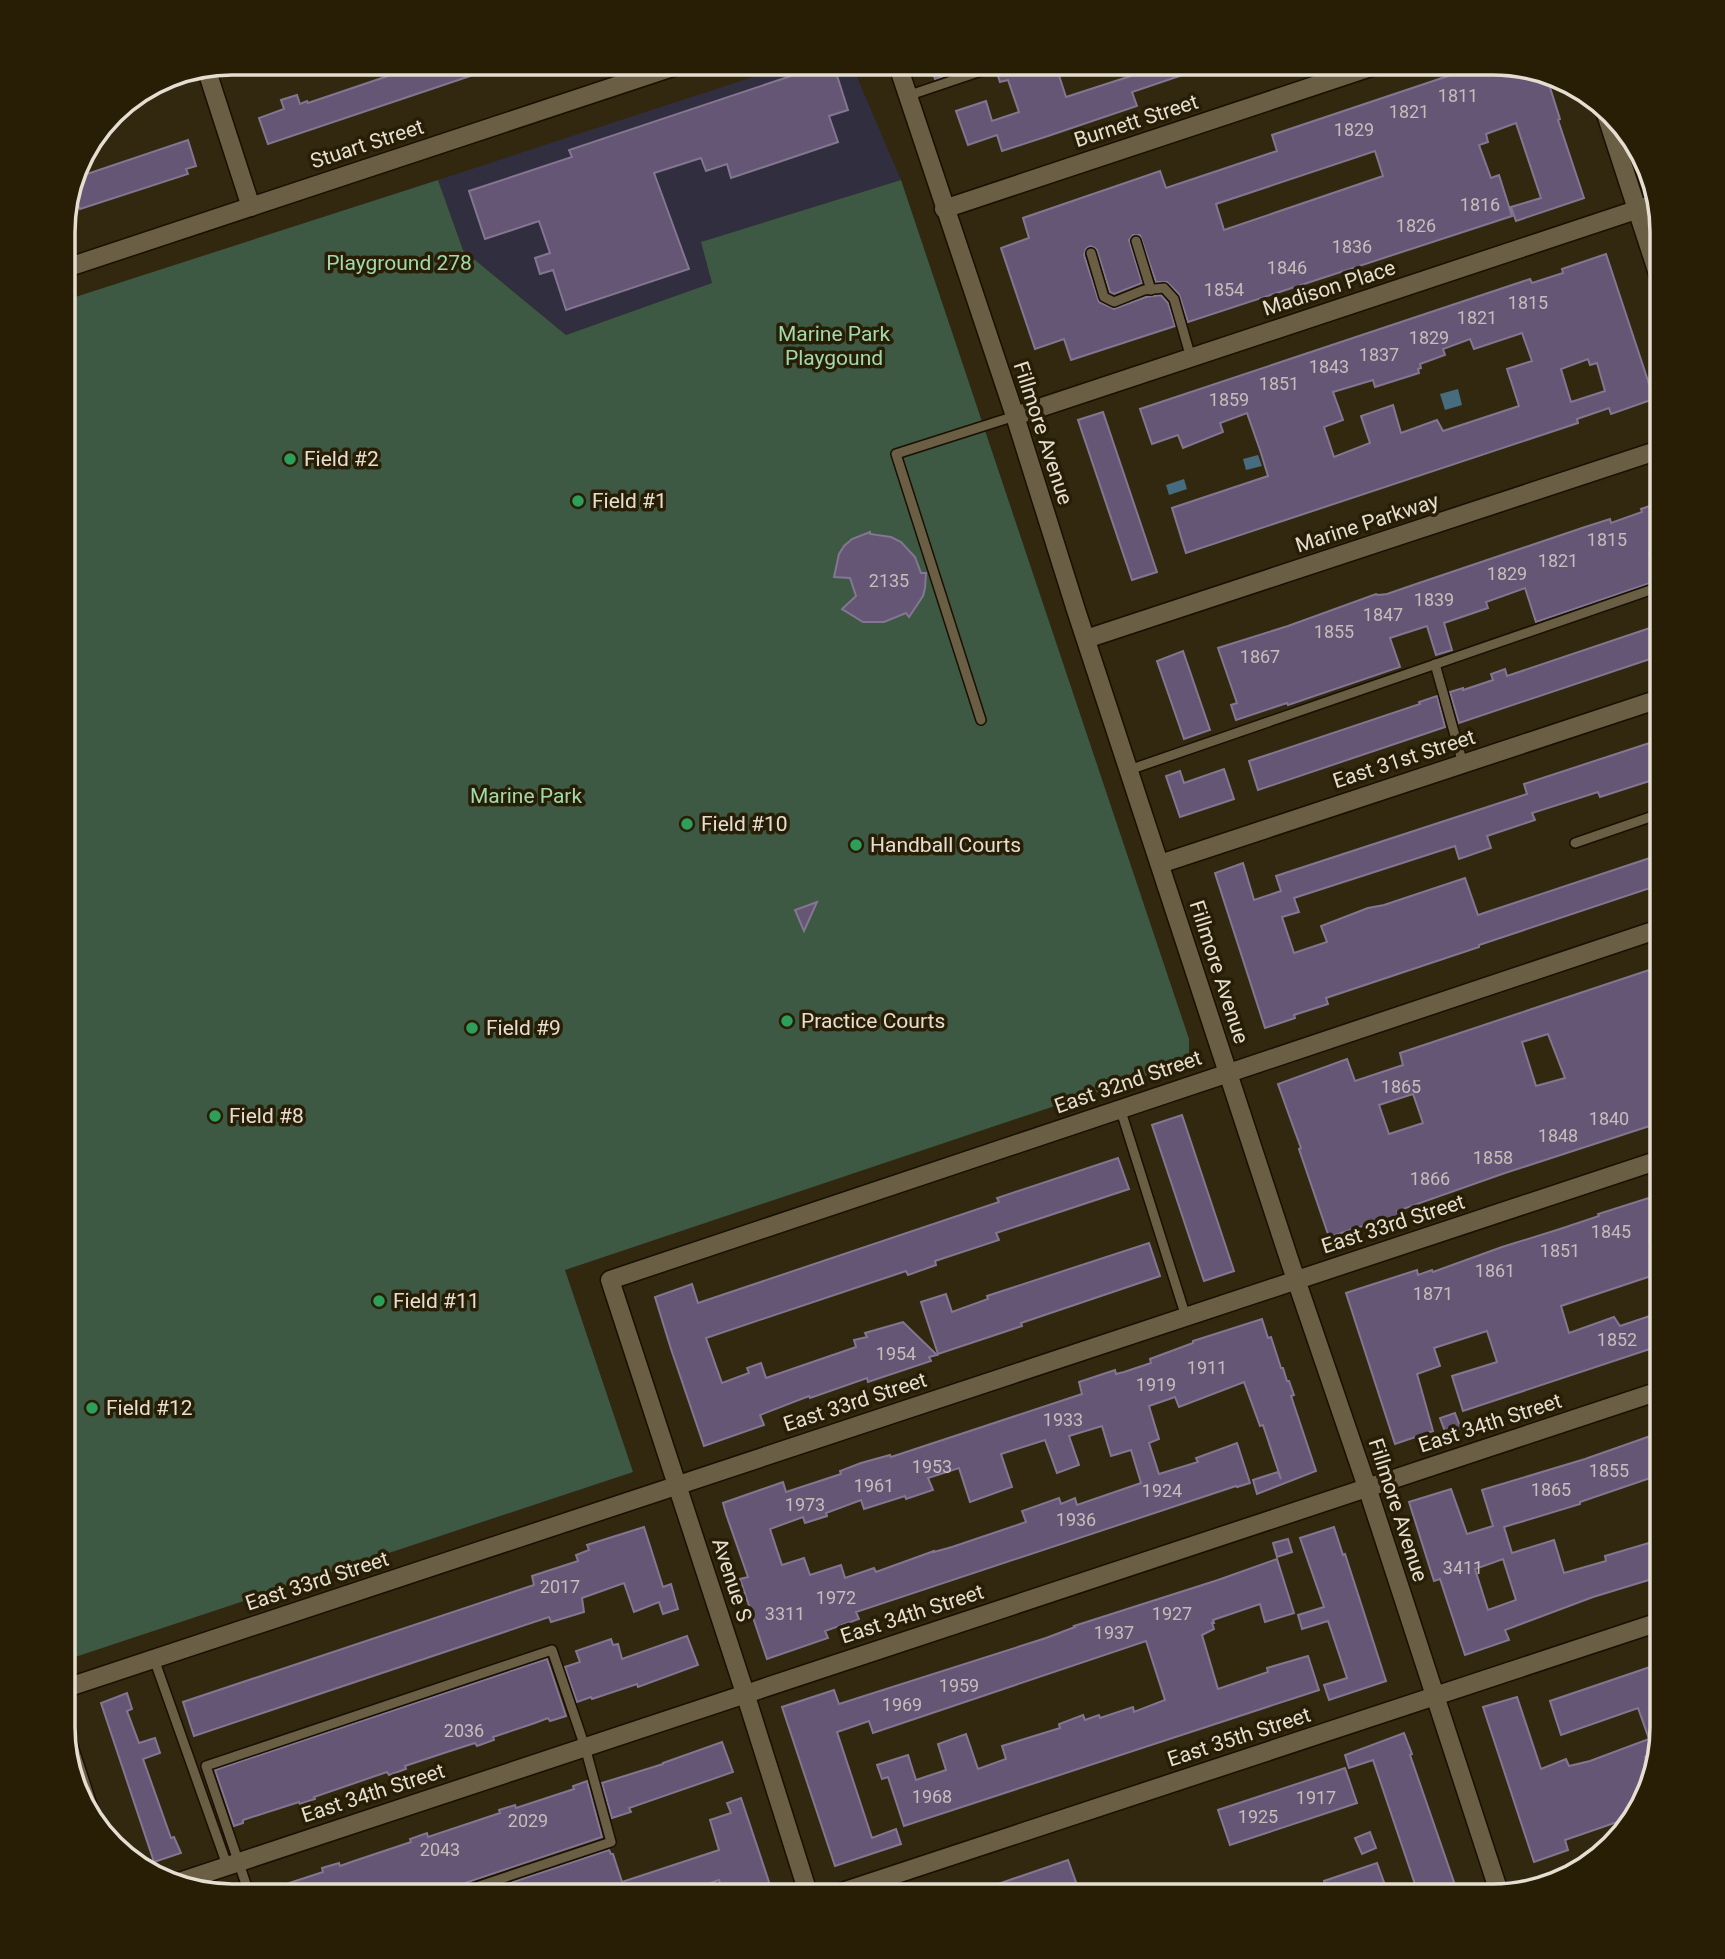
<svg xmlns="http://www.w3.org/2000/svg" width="1725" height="1959" font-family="Roboto,sans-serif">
<rect width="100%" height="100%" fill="#32280f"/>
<path fill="#312e3f" d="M795 63H851L901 180 702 242 713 283 566 335 463 250 438 180Z"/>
<path fill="#3d5843" d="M438 180 463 250 566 335 712 283 701 242 901 180 1189 1039V1061L565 1270 633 1472 63 1661V301Z"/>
<g fill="#476c80">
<path d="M1458 389 1462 405 1445 410 1440 394Z"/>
<path d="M1258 455 1262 466 1246 470 1243 459Z"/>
<path d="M1184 479 1187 489 1169 495 1166 485Z"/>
</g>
<g fill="#655675" stroke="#837691" stroke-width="2" fill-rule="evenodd">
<path d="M426 63H500V66L268 144 259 118 284 109 281 100 297 95 300 104 307 101 308 103 388 76 387 71 402 66 403 71Z"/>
<path d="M830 63H833L848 110 829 116 838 142 731 178 727 164 706 171 701 158 654 173 689 269 566 310 553 270 540 274 535 258 550 253 539 221 485 239 469 191 572 157 569 150Z"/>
<path d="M930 63H975V66L935 79Z"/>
<path d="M1012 63H1055L1066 97 1137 74 1133 63H1208L1209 66 1132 92 1137 106 1051 135 1002 151 997 135 968 145 956 111 986 101 992 121 1019 112 1008 80 1000 82 997 73 1010 68Z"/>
<path d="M1464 63H1503L1546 75 1560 119 1558 120 1584 198 1516 221 1511 207 1541 198 1516 123 1486 134 1488 142 1479 145 1491 178 1499 175 1512 216 1188 322 1179 294 1167 282H1156L1140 235H1133L1129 240 1142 283 1114 294 1110 292 1097 250 1095 248 1090 246 1086 249 1084 255 1099 302 1114 309 1146 297 1161 295 1168 303 1175 326 1071 360 1064 339 1035 349 1001 248 1029 238 1023 218 1160 171 1166 188 1277 151 1272 135 1466 70ZM1375 151 1383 176 1224 230 1216 204Z"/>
<path d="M188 140 196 166 186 169 188 174 80 209 78 205 67 208 75 178Z"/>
<path d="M1606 254 1654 399 1611 414 1609 408 1577 419 1578 423 1186 553 1172 508 1268 476 1260 450 1247 413 1220 423 1223 432 1183 448 1178 435 1152 444 1140 409 1530 279 1532 283 1563 273 1562 269ZM1522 333 1532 361 1507 369 1519 406 1443 431 1437 420 1401 433 1393 405 1361 416 1370 443 1334 457 1324 427 1343 420 1333 392 1373 380 1375 387 1419 373 1418 369 1421 368 1420 364 1445 355 1443 349 1470 339 1474 349ZM1588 359 1590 365 1597 363 1605 391 1571 402 1561 369Z"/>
<path d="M1103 412 1157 572 1132 580 1078 420Z"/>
<path d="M1662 502V550L1649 554 1655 574 1651 575 1653 582 1536 622 1525 588 1486 602 1488 608 1444 623 1452 650 1436 655 1427 626 1390 638 1400 667 1288 705 1287 703 1236 720 1231 705 1237 703 1218 648 1288 626 1376 594 1378 595 1387 594 1419 583 1585 527 1610 519 1611 523 1642 512 1641 509Z"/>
<path d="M870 532V534L891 537 901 542 915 557 921 573H926L925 588 923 596 909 617 906 613 884 622H863L842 609 856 596 850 578 834 577 839 554 844 546 852 539Z"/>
<path d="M1662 624V655L1459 723 1450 692 1463 688V690L1493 680 1491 674 1505 669 1507 676Z"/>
<path d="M1183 651 1210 730 1184 739 1157 661Z"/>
<path d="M1437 696 1445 727 1258 790 1249 761 1420 704 1419 702Z"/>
<path d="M1662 739V777L1600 797 1598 792 1532 813 1535 820 1487 836 1491 848 1459 859 1455 846 1294 898 1299 912 1282 917 1294 953 1327 942 1321 926 1368 908 1384 905 1465 878 1478 915 1662 854V884L1479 945V947L1326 998 1328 1004 1294 1015 1295 1018 1265 1028 1215 873 1243 863 1254 900 1281 891 1276 876 1527 794 1524 784Z"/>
<path d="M1224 769 1234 799 1180 817 1166 776 1180 771 1184 783Z"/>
<path d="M817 902 804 931 795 910Z"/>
<path d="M1655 968 1657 977 1662 975V1047L1654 1048 1662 1069V1122L1505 1173 1397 1211 1399 1217 1382 1222 1381 1220 1329 1237 1299 1149 1301 1148 1294 1129 1278 1084 1347 1059 1355 1081 1403 1065 1400 1053ZM1548 1034 1565 1078 1536 1086 1522 1042ZM1413 1094 1423 1123 1389 1134 1379 1105Z"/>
<path d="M1182 1115 1234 1271 1204 1281 1152 1125Z"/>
<path d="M1118 1158 1129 1189 996 1233 999 1240 935 1261 936 1265 908 1275 906 1271 706 1338 722 1383 749 1373 747 1368 761 1363 766 1378 856 1347 854 1340 867 1337 865 1333 903 1322 937 1355 929 1357 931 1361 868 1382 867 1378 810 1398 809 1396 760 1415 764 1425 704 1446 671 1349 655 1297 692 1284 698 1303 999 1202 997 1198Z"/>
<path d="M1655 1196 1662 1216V1236L1649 1240 1660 1273 1561 1306 1569 1333 1614 1317 1620 1326 1662 1312V1345L1463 1411 1452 1376 1497 1362 1487 1331 1434 1348 1440 1366 1417 1374 1433 1431 1395 1444 1346 1293 1417 1270 1418 1275 1432 1270 1433 1272 1502 1247 1560 1229 1599 1216 1598 1214Z"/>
<path d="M1149 1243 1160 1276 1021 1323 1022 1326 938 1354 921 1302 946 1294 952 1312 988 1299 987 1296Z"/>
<path d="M1262 1319 1268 1338 1271 1337 1281 1368H1283L1287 1381H1289L1294 1395 1291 1396 1316 1471 1257 1494 1253 1480 1278 1472 1281 1479 1263 1425 1260 1426 1244 1382 1179 1407 1175 1397 1149 1406 1159 1439 1149 1443 1159 1474 1198 1462 1196 1458 1237 1443 1250 1483 1237 1487 1236 1486 856 1612 859 1619 825 1631 828 1638 767 1659 740 1579 748 1577 726 1514 723 1503 783 1482 786 1492 841 1474 840 1471 861 1463 890 1455 891 1457 1082 1394 1079 1382 1115 1370 1116 1374 1124 1372 1151 1363 1150 1359 1193 1343V1341ZM1102 1426 1111 1456 1131 1450 1141 1483 1077 1505 1075 1498 1061 1504 1059 1498 1022 1511 1026 1522 952 1547 934 1552V1551L876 1572 874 1568 845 1578 841 1565 810 1575 804 1558 782 1565 770 1529 803 1517 805 1523 827 1516 826 1513 861 1500 864 1509 905 1496 906 1499 933 1490 928 1478 959 1468 970 1502 1012 1487 1001 1454 1045 1440 1057 1473 1079 1465 1069 1436Z"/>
<path d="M1455 1413 1461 1429 1446 1434 1440 1418Z"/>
<path d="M1662 1432V1474L1580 1502V1504L1504 1527 1512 1553 1554 1540 1564 1573 1606 1561 1605 1556 1662 1539V1576L1593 1597 1505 1630 1509 1640 1465 1655 1440 1579 1434 1581 1409 1502 1451 1489 1467 1534 1493 1526 1482 1490 1585 1459ZM1503 1559 1516 1600 1488 1610 1475 1569Z"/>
<path d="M644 1527 663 1587 671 1584 678 1609 663 1614 659 1602 634 1612 624 1583 582 1598 584 1612 551 1622 549 1617 194 1736 183 1702 534 1585 532 1576 578 1561 576 1555 589 1550 587 1545Z"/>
<path d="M1334 1527 1343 1555 1345 1554 1386 1681 1329 1700 1324 1685 1347 1678 1328 1621 1302 1629 1298 1615 1324 1607 1300 1538Z"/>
<path d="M1288 1539 1292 1552 1277 1557 1273 1543Z"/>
<path d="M1277 1559 1294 1613 1265 1622 1260 1604 1213 1620 1214 1623H1212L1214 1629 1202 1635 1218 1689 1268 1672 1267 1668 1308 1656 1319 1690 904 1826 888 1777 882 1779 877 1765 908 1755 916 1780 946 1770 938 1744 966 1734 978 1769 1006 1759 1002 1746 1060 1728 1059 1724 1083 1715 1085 1720 1099 1715 1100 1718 1133 1707 1134 1712 1165 1700 1146 1641 873 1733 869 1721 837 1732 872 1838 896 1829 901 1844 835 1866 782 1707 834 1690 839 1704 1046 1638 1075 1627 1074 1626 1218 1580Z"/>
<path d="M687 1636 698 1665 638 1687 637 1684 592 1699 591 1697 577 1702 565 1667 580 1662 576 1651 611 1639 613 1645 618 1644 622 1659Z"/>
<path d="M547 1659 566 1716 550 1721 548 1718 535 1723 493 1737 494 1740 477 1746 475 1743 447 1752 405 1766 406 1769 389 1775 387 1772 314 1797 315 1799 300 1804 299 1802 243 1820V1823L234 1826 215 1770Z"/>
<path d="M1662 1663V1727L1655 1758 1654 1754 1645 1757 1651 1775 1644 1802 1632 1817 1565 1840 1568 1850 1534 1862 1483 1707 1517 1697 1541 1769 1566 1759 1569 1766 1590 1761 1649 1739 1638 1708 1561 1735 1550 1701Z"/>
<path d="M127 1693 132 1709 127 1711 139 1743 155 1738 160 1753 143 1759 171 1838 174 1837 181 1853 154 1862 101 1703Z"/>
<path d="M1404 1733 1412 1754 1410 1755 1456 1888 1433 1896H1419L1373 1760 1349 1768 1345 1755Z"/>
<path d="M722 1742 733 1772 629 1808 631 1812 612 1818 602 1783 663 1764V1763Z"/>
<path d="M1345 1768 1357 1803 1230 1845 1218 1810Z"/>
<path d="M587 1781 602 1837 447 1889 442 1896H260L259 1893 323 1872 322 1868 339 1863 340 1866 354 1861 411 1842 410 1839 427 1833 428 1837 500 1813 499 1810 515 1805 516 1808 574 1789 573 1786Z"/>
<path d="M741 1798 771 1888 746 1896H725L719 1880 674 1896H471L609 1850 611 1854H613L622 1882 719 1850 710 1820 731 1813 727 1803Z"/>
<path d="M1370 1832 1376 1848 1362 1854 1355 1838Z"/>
<path d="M1068 1860 1081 1896H970L969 1894Z"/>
<path d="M1377 1863 1389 1896H1297L1296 1894 1325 1884 1324 1881Z"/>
</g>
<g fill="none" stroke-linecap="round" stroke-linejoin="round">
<g stroke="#1a1000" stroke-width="12">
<g id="service">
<path d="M907 96 1005 63"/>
<path d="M1136 241 1151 290"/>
<path d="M1091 253 1104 297 1114 302 1144 290 1164 288 1174 299 1191 358"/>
<path d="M1435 664 1463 764"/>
<path d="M981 720 896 454 1015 416"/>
<path d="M1129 770 1662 586"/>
<path d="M1575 843 1662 813"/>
<path d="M1120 1108 1186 1317"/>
<path d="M154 1659 227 1865"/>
<path d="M250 1896 206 1766 552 1650 585 1747 611 1842 449 1896"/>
</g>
</g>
<g stroke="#1a1000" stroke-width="21">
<g id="minor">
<path d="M897 63 1015 416 1076 610 1290 1262 1367 1487 1500 1895"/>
<path d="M206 68 251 207"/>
<path d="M1605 111 1662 286"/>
<path d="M944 209 1383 63"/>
<path d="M63 269 685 63"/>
<path d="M1015 416 1657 203"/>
<path d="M1086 639 1662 449"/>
<path d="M1160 864 1662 698"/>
<path d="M63 1689 1662 1159"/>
<path d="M65 1736 91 1816"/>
<path d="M176 1883 1662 1390"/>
<path d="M809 1896 745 1693 610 1280 1662 928"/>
<path d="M830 1896 1662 1621"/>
</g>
</g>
<use href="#service" stroke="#6a5e44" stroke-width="9"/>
<use href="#minor" stroke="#6a5e44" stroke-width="18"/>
</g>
<g fill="#2e9e5b" stroke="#281e05" stroke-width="2.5">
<circle cx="290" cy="459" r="7"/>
<circle cx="578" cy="501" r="7"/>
<circle cx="687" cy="824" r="7"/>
<circle cx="856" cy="845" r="7"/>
<circle cx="787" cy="1021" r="7"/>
<circle cx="472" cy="1028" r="7"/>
<circle cx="215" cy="1116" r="7"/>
<circle cx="379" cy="1301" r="7"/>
<circle cx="92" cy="1408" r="7"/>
</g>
<g text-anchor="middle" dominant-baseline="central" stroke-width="7" stroke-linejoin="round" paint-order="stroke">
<g font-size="18" fill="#c6bdba">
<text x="1458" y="95">1811</text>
<text x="1409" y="111">1821</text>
<text x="1354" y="129">1829</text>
<text x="1480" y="204">1816</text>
<text x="1416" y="225">1826</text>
<text x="1352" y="246">1836</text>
<text x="1287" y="267">1846</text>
<text x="1224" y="289">1854</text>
<text x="1528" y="302">1815</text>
<text x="1477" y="317">1821</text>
<text x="1429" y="337">1829</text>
<text x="1379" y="354">1837</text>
<text x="1329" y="366">1843</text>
<text x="1279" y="383">1851</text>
<text x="1229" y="399">1859</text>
<text x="1607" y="539">1815</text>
<text x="1558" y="560">1821</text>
<text x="1507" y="573">1829</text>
<text x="889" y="580">2135</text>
<text x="1434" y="599">1839</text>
<text x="1383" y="614">1847</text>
<text x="1334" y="631">1855</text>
<text x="1260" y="656">1867</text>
<text x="1401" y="1086">1865</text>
<text x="1609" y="1118">1840</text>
<text x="1558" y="1135">1848</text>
<text x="1493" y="1157">1858</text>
<text x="1430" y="1178">1866</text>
<text x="1611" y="1231">1845</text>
<text x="1560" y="1250">1851</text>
<text x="1495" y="1270">1861</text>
<text x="1433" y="1293">1871</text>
<text x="1617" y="1339">1852</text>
<text x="896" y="1353">1954</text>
<text x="1207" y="1367">1911</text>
<text x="1156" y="1384">1919</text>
<text x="1063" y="1419">1933</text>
<text x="932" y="1466">1953</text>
<text x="1609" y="1470">1855</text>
<text x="874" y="1485">1961</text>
<text x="1551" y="1489">1865</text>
<text x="1162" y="1490">1924</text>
<text x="805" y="1504">1973</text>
<text x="1076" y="1519">1936</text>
<text x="1463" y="1567">3411</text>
<text x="560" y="1586">2017</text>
<text x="836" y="1597">1972</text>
<text x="785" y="1613">3311</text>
<text x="1172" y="1613">1927</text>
<text x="1114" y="1632">1937</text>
<text x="959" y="1685">1959</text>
<text x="902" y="1704">1969</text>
<text x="464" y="1730">2036</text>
<text x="932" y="1796">1968</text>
<text x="1316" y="1797">1917</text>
<text x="1258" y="1816">1925</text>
<text x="528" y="1820">2029</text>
<text x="440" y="1849">2043</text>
</g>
<g font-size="21" fill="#e6dfd1" stroke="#281e05">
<text transform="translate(1136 121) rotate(-18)">Burnett Street</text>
<text transform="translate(367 144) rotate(-18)">Stuart Street</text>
<text transform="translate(1329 288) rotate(-18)">Madison Place</text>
<text transform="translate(1043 433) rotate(72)">Fillmore Avenue</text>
<text transform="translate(1367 523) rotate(-18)">Marine Parkway</text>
<text transform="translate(1404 759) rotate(-18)">East 31st Street</text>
<text transform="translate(1219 972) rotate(72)">Fillmore Avenue</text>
<text transform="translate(1128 1082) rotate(-19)">East 32nd Street</text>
<text transform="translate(1393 1224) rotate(-18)">East 33rd Street</text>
<text transform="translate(855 1402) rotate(-18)">East 33rd Street</text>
<text transform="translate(1490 1423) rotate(-18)">East 34th Street</text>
<text transform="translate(1398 1510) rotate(72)">Fillmore Avenue</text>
<text transform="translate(732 1580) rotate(72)">Avenue S</text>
<text transform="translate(317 1581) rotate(-18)">East 33rd Street</text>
<text transform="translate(912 1614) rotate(-18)">East 34th Street</text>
<text transform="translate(1239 1737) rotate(-18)">East 35th Street</text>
<text transform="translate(373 1793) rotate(-18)">East 34th Street</text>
</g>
<g font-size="21" fill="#a1d9ae" stroke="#281e05">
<text x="399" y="263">Playground 278</text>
<text x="834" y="334">Marine Park<tspan x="834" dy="24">Playgound</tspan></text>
<text x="526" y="796">Marine Park</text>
</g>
<g font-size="21" fill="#e6dfd1" stroke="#281e05" text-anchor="start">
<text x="304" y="459">Field #2</text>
<text x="592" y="501">Field #1</text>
<text x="701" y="824">Field #10</text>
<text x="870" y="845">Handball Courts</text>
<text x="801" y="1021">Practice Courts</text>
<text x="486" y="1028">Field #9</text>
<text x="229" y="1116">Field #8</text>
<text x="393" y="1301">Field #11</text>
<text x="106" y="1408">Field #12</text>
</g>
</g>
<path d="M0 0H1725V1959H0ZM232 75H1493A157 157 0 0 1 1650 232V1727A157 157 0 0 1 1493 1884H232A157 157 0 0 1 75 1727V232A157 157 0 0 1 232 75Z" fill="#281e05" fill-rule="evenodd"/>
<path fill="none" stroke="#e6dfd1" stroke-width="3.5" d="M232 75H1493A157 157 0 0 1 1650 232V1727A157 157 0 0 1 1493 1884H232A157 157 0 0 1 75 1727V232A157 157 0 0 1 232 75Z"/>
</svg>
